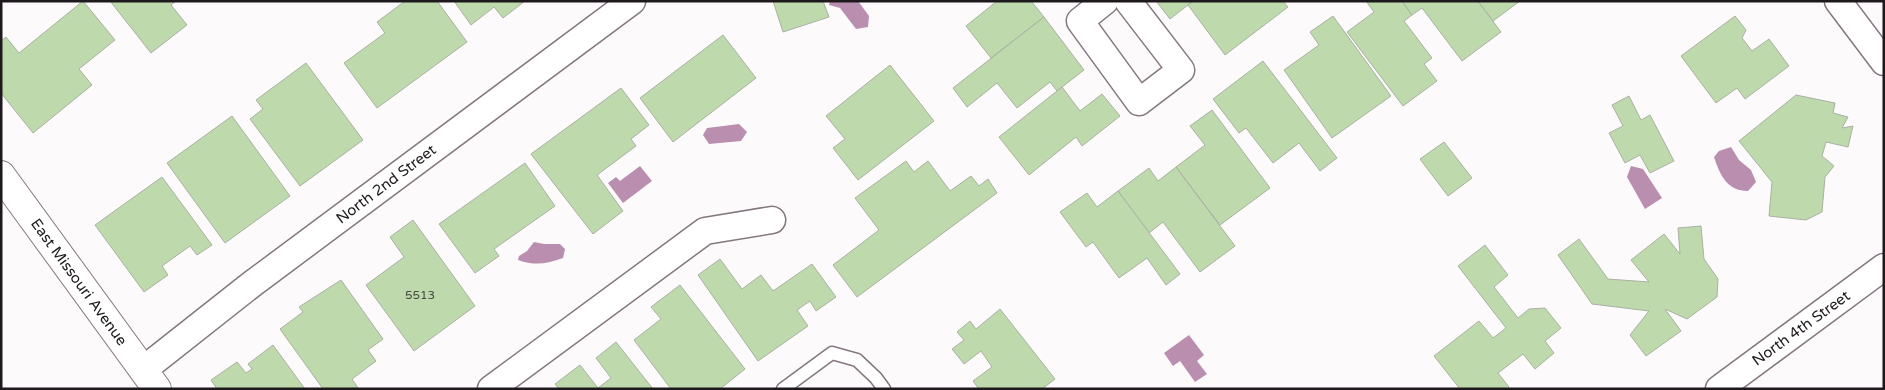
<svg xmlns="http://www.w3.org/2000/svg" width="1885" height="390" font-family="'Varela Round',sans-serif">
<rect width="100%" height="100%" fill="#fdfafc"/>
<g fill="#ba8eae">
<path d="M830 1H858L869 16 868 27 856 29 840 8 829 5Z"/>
<path d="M739 124 747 132 741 141 709 144 703 135 707 128Z"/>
<path d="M1731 147 1739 160 1751 170 1756 182 1748 191C1727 191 1720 175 1714 157L1719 151Z"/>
<path d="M640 166 652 181 623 203 608 183 616 177 620 181Z"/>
<path d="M1631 166 1643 169 1662 198 1645 209 1627 177Z"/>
<path d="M534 242 544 244H560L565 249 563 258C547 264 535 266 518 260L519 256 527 251Z"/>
<path d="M1189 335 1204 355 1197 361 1207 374 1195 382 1180 361 1173 366 1164 353Z"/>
</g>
<g fill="#bed9ab" stroke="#a9b1a3">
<path d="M83 1 115 40 79 69 92 85 33 133 1 93V41L6 37 19 53Z"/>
<path d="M110 1H176L171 5 187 25 151 53Z"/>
<path d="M405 1H437L467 42 377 108 344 63 385 33 377 22Z"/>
<path d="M454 1H525L503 18 494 7 471 25Z"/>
<path d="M773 1H823L829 17 783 32Z"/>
<path d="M997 1H1031L1044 17 991 58 966 26Z"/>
<path d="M1156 1H1193L1170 19Z"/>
<path d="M1193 1H1283L1288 7 1225 55 1188 5Z"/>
<path d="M1366 1H1402L1412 15 1404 21 1432 58 1424 64 1437 81 1403 106 1347 32 1374 12Z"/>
<path d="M1402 1H1478L1501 32 1462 61 1422 8 1412 15Z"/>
<path d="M1478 1H1520L1493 21Z"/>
<path d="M1333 16 1391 96 1332 138 1284 70 1319 45 1310 32Z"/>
<path d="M1735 16 1746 30 1742 38 1752 51 1769 39 1789 66 1745 99 1737 88 1716 103 1681 56Z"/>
<path d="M1044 17 1084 70 1057 91 1050 82 1017 108 997 83 967 107 953 88Z"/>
<path d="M723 35 756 78 673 142 640 98Z"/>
<path d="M1263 61 1337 158 1320 171 1299 143 1273 163 1246 128 1239 133 1213 99Z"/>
<path d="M306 63 363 140 300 186 250 119 263 109 256 100Z"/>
<path d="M890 65 934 121 858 180 833 148 845 139 826 116Z"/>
<path d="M1062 87 1080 111 1102 94 1120 116 1082 146 1076 137 1029 175 999 137Z"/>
<path d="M621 88 649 125 631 139 636 146 597 175 623 211 593 234 531 154Z"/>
<path d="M1796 95 1835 103 1833 113 1848 117 1842 128 1853 126 1848 147 1826 142 1822 156 1834 166 1825 177 1822 212 1806 220 1769 216 1772 182 1739 141Z"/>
<path d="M1629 96 1641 120 1650 115 1674 161 1650 173 1640 155 1625 163 1609 133 1623 126 1612 105Z"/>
<path d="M1212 110 1270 188 1220 225 1176 167 1205 145 1190 126Z"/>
<path d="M232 116 290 196 225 243 167 163Z"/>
<path d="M1444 142 1472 178 1448 196 1420 159Z"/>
<path d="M906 161 914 172 928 161 950 191 971 176 979 186 988 179 997 193 857 297 833 265 879 230 855 198Z"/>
<path d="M525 163 555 206 494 249 499 256 475 273 439 224Z"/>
<path d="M1176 167 1235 246 1200 272 1163 222 1149 233 1118 191 1149 168 1158 181Z"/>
<path d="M162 177 212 245 197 255 190 246 162 266 168 275 144 292 95 225Z"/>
<path d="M1118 191 1180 274 1166 285 1147 258 1119 278 1093 242 1086 247 1060 212 1087 193 1097 207Z"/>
<path d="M413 220 475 306 414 351 366 285 404 257 390 237Z"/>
<path d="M1701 226 1704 259 1718 279 1717 297 1687 319 1665 309 1681 331 1646 356 1630 335 1649 311 1592 304 1558 255 1579 239 1608 279 1649 282 1631 260 1664 234 1680 254 1678 228Z"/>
<path d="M1485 245 1508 275 1494 287 1518 318 1529 309 1545 308 1561 328 1545 341 1554 353 1535 369 1523 354 1498 373 1509 387 1507 389H1460L1434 356 1479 321 1493 338 1506 328 1458 266Z"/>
<path d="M720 259 742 289 761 275 773 291 812 264 836 297 816 311 810 301 797 310 808 326 758 361 698 275Z"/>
<path d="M341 280 383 339 368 350 376 361 352 379 358 388 323 389 280 329 303 312 299 307Z"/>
<path d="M680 285 745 369 720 389H671L634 340 661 319 651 307Z"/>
<path d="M1000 309 1055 379 1042 389H979L973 381 992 367 981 351 964 364 952 349 964 340 957 332 970 321 976 329Z"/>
<path d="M616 342 653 389H559L555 384 580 365 598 388 611 378 596 358Z"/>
<path d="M273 345 305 389H217L211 380 237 362 246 373 252 369 248 364Z"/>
</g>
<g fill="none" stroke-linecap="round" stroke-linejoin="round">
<g stroke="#847780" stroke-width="15">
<path id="lane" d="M783 389 832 353 857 360 876 378 884 389"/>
</g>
<g stroke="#847780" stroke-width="29">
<g id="street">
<path d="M1105 1 1080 21 1139 102 1181 70 1128 1"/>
<path d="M1838 1 1884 62"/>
<path d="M143 370 252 284 632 1"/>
<path d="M491 389 705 231 772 220"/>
<path d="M1719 389 1884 267"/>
</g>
</g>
<g stroke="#847780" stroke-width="30">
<path id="secondary" d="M1 175 157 389"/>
</g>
<use href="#lane" stroke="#fff" stroke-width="12"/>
<use href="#street" stroke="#fff" stroke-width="26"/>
<use href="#secondary" stroke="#fff" stroke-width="28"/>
</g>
<g text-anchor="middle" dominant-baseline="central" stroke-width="5" stroke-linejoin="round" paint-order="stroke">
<g font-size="12" fill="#464940">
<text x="420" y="295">5513</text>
</g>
<g font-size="15" fill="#1e191d" stroke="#fff">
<text transform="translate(386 184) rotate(-37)">North 2nd Street</text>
<text transform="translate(79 282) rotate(54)">East Missouri Avenue</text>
<text transform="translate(1801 328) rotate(-36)">North 4th Street</text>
</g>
</g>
<rect width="1885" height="390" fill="none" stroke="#1e191d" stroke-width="5"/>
</svg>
